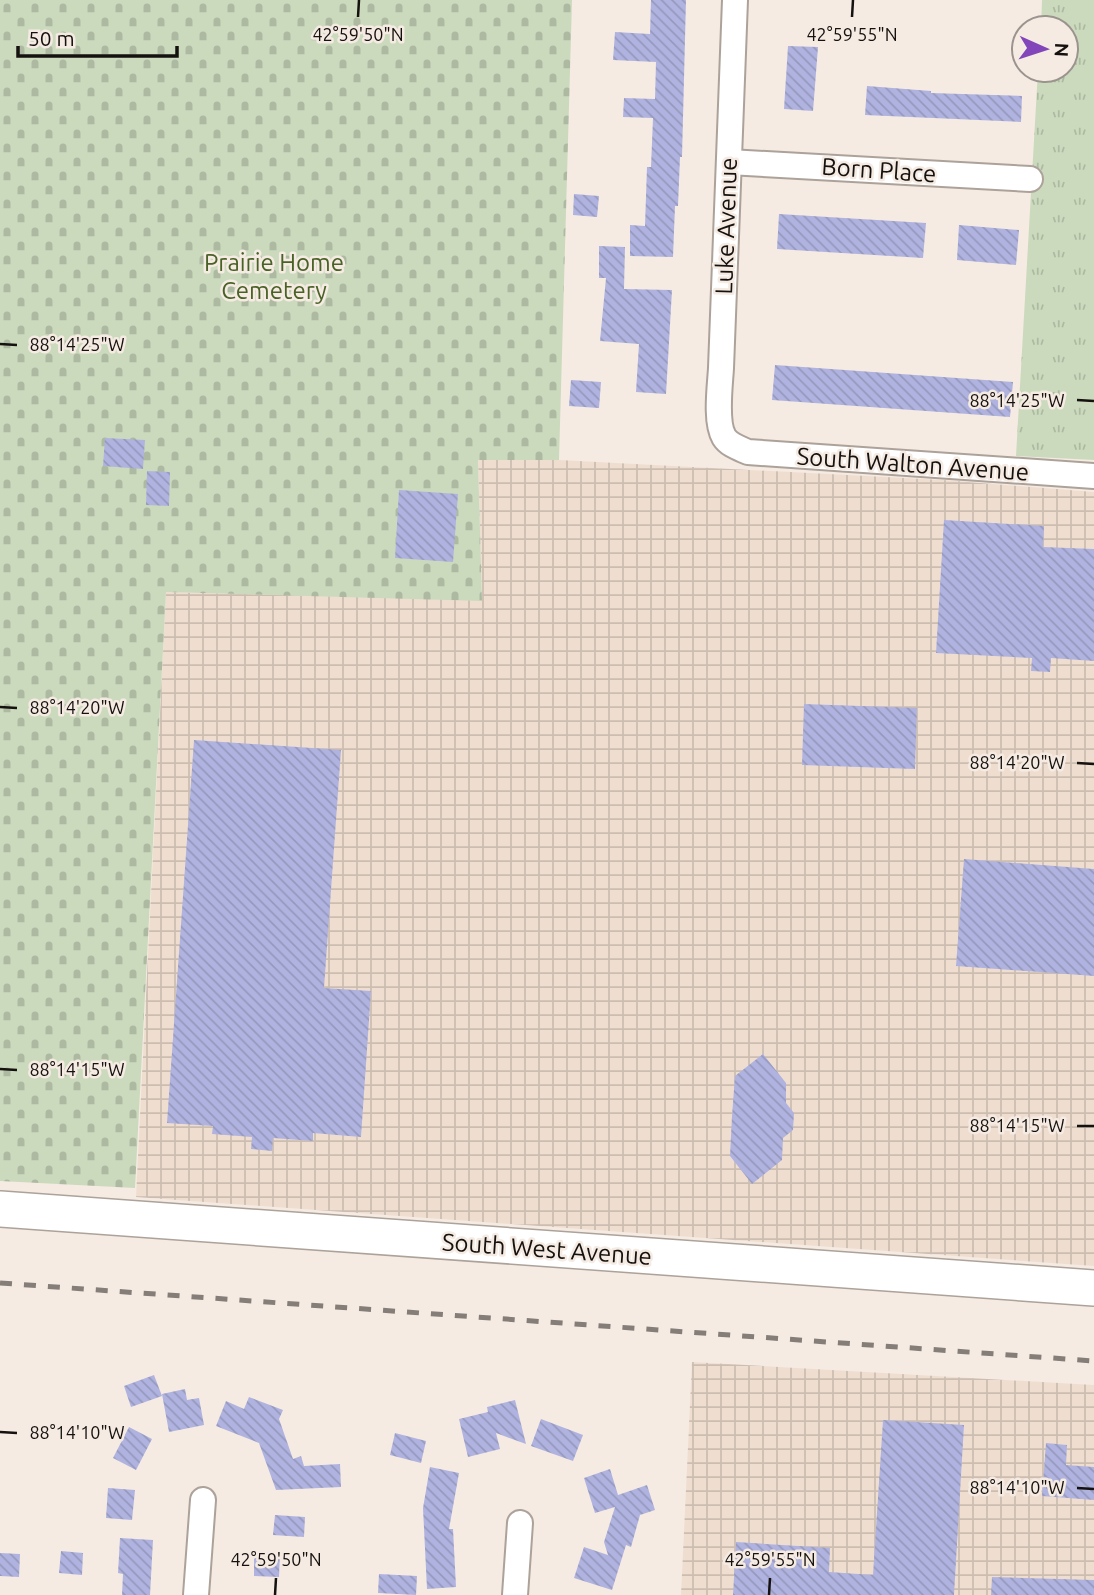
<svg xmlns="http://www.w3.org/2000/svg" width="1094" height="1595" font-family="Ubuntu,sans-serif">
<defs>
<pattern id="industrial-grid" width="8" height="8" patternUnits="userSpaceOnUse" patternTransform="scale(1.75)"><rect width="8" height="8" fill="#efded0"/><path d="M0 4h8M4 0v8" fill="none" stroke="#ccbdb1"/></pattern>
<pattern id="grass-tufts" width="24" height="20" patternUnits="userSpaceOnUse" patternTransform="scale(1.75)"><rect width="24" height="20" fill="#cbdabd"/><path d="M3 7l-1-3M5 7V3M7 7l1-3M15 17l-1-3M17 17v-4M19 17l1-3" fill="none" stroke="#adbaa1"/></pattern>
<pattern id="cemetery-stones" width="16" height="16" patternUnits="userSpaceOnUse" patternTransform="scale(1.75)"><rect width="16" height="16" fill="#cbdabd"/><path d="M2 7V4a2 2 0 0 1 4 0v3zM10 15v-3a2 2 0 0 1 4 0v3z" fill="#adbaa1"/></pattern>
<pattern id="building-back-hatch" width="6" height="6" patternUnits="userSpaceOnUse" patternTransform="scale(1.75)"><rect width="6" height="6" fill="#b0b3df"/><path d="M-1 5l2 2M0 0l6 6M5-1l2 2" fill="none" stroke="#9699be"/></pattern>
</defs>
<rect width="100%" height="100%" fill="#f5ebe3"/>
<g fill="url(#industrial-grid)">
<path d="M478 460H559L943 480 1094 492V1266L136 1197 166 592 482 600Z"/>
<path d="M692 1362 1094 1385V1595H681Z"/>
</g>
<path fill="url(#grass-tufts)" d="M1042 0H1094V460L1016 456 1038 70H1066V28H1041Z"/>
<path fill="url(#cemetery-stones)" d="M0 0H572L559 460H478L482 601 166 592 135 1188 0 1181Z"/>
<g fill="url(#building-back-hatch)">
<path d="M651 0H686L682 157H680L678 206H675L673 257 630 256V225L645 226 647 167H651L653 118 623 117 624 98 655 99 656 62 613 60 615 32 650 34Z"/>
<path d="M788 46 818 47 813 111 784 109Z"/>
<path d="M867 86 931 91V93L1022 96 1021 122 865 115Z"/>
<path d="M574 194 599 196 597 217 573 215Z"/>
<path d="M779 214 926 223 923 258 777 249Z"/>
<path d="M959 225 1019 230 1016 265 957 260Z"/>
<path d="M599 246 625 247 624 289 672 290 666 394 636 392 639 344 600 341 606 278H599Z"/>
<path d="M775 365 1013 382 1010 417 772 400Z"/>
<path d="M571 380 601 382 599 408 569 406Z"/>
<path d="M105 438 145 440 143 469 103 466Z"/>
<path d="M147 471 170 472 169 506 146 505Z"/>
<path d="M399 490 458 494 453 562 395 558Z"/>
<path d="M944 520 1044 526 1043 547 1094 549V661L1051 658 1050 672 1031 671 1032 658 936 653Z"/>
<path d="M804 704 917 708 915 769 802 765Z"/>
<path d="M194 740 341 750 324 988 371 991 361 1137 313 1133V1141L273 1138 272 1151 251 1149 252 1137 212 1134 213 1126 167 1123Z"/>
<path d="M964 859 1094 869V976L956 966Z"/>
<path d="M763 1054 786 1083V1103L794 1113 793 1130 783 1138 782 1160 752 1184 730 1156 732 1116 735 1076Z"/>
<path d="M154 1375 162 1396 131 1407 124 1386Z"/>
<path d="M185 1389 187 1400 199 1398 204 1425 169 1432 162 1394Z"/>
<path d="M249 1397 283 1410 279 1419 293 1459 301 1456 304 1466 340 1464 341 1487 276 1490 259 1443 216 1426 226 1401 244 1409Z"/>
<path d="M515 1400 526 1444 496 1433 500 1449 468 1457 459 1419 488 1412 487 1407Z"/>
<path d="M541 1419 583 1435 573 1461 531 1446Z"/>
<path d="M883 1420 964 1425 954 1595H733L736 1542 830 1548 829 1572 873 1575Z"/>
<path d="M129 1427 152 1439 136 1470 113 1458Z"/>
<path d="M395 1433 426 1441 421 1463 390 1455Z"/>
<path d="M1046 1443 1067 1445 1066 1465 1094 1467V1500L1042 1496Z"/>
<path d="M430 1467 459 1473 449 1529H453L456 1587 427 1589 423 1508Z"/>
<path d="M610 1469 618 1495 647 1485 655 1510 640 1515 631 1547 626 1545 612 1590 574 1578 584 1547 608 1555 604 1542 615 1507 595 1513 584 1478Z"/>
<path d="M108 1488 135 1490 132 1520 106 1518Z"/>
<path d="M275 1515 305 1517 304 1537 273 1535Z"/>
<path d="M120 1538 153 1540 150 1595H122L123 1574 118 1573Z"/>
<path d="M61 1551 83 1553 82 1575 59 1573Z"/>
<path d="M254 1552H280L279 1577 254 1576Z"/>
<path d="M0 1553 20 1554 19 1577 0 1576Z"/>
<path d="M379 1574 417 1576 416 1595 378 1593Z"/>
<path d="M992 1577 1094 1580V1595H991Z"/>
</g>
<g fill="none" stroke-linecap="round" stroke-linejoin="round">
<g stroke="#aca29a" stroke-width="28">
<g id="street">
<path d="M735 0 721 368C720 386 715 422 724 437 729 445 739 448 748 452L1094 476"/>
<path d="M729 162 1030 179"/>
<path d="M196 1595 203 1500"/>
<path d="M515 1595 520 1523"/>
</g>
</g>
<g stroke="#aca29a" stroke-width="38">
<path id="secondary" d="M0 1209 1094 1288"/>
</g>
<use href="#street" stroke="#fff" stroke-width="24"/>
<use href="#secondary" stroke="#fff" stroke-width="35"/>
<path stroke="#857e78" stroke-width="5" stroke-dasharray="12 12" stroke-linecap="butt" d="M0 1283 1094 1361"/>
</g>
<path fill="none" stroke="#15110e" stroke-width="2.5" d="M358 17 359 0M852 17 853 0M0 344 17 345M1077 400 1094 401M0 707 17 708M1077 763 1094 764M0 1069 17 1070M1077 1126H1094M0 1432 17 1433M1077 1488 1094 1489M275 1595 276 1578M769 1595 770 1578"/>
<g text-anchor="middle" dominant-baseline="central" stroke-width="5" stroke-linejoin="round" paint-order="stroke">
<g font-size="24" fill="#15110e" stroke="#f5ebe3">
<text transform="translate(879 170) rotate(4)">Born Place</text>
<text transform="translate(726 226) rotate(-88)">Luke Avenue</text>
<text transform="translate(913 464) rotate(4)">South Walton Avenue</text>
<text transform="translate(547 1249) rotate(4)">South West Avenue</text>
</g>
<g font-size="24" fill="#486225" stroke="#f5ebe3">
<text x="274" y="262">Prairie Home<tspan x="274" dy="28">Cemetery</tspan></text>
</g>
</g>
<g font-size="18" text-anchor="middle" fill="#15110e" stroke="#f5ebe3" stroke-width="5" stroke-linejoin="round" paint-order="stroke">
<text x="358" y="41">42°59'50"N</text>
<text x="852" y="41">42°59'55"N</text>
<text x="77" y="351">88°14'25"W</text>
<text x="1017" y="407">88°14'25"W</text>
<text x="77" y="714">88°14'20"W</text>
<text x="1017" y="769">88°14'20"W</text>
<text x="77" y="1076">88°14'15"W</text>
<text x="1017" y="1132">88°14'15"W</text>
<text x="77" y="1439">88°14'10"W</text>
<text x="1017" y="1494">88°14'10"W</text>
<text x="276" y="1566">42°59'50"N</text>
<text x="770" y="1566">42°59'55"N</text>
</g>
<g transform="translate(1045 49) rotate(93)"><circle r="33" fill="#f5ebe3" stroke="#9b948e" stroke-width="2"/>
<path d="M0-5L12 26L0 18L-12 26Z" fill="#8345ba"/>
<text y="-10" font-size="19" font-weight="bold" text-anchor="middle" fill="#15110e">N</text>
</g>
<path d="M18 46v10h159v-10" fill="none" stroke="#15110e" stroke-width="3.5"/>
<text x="28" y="46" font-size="21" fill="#15110e" stroke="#f5ebe3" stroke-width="5" paint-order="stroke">50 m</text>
</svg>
